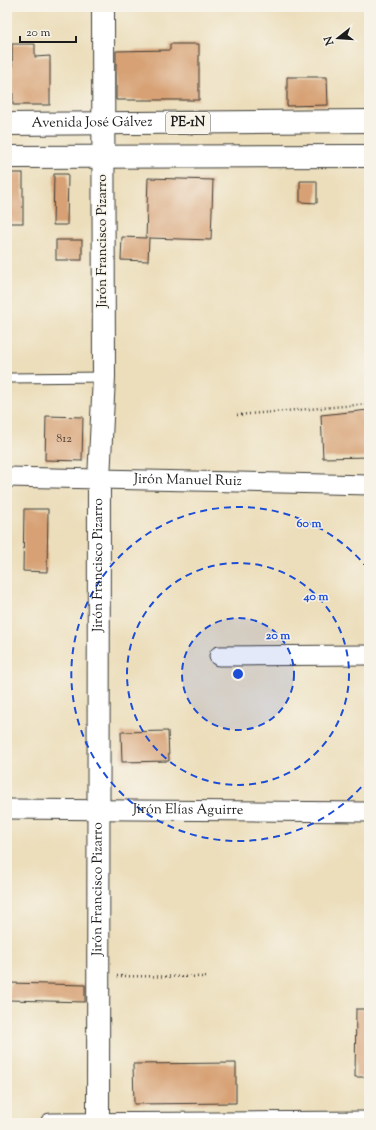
<svg xmlns="http://www.w3.org/2000/svg" width="376" height="1130" font-family="'Sorts Mill Goudy',serif">
<rect width="100%" height="100%" fill="#f7f3e8"/>
<filter id="ink" filterUnits="userSpaceOnUse"><feTurbulence type="fractalNoise" baseFrequency=".025" numOctaves="2"/><feDisplacementMap in="SourceGraphic" scale="8" xChannelSelector="R" yChannelSelector="G"/><feConvolveMatrix kernelMatrix="1 2 1 2 8 2 1 2 1" color-interpolation-filters="sRGB"/></filter>
<filter id="wash" filterUnits="userSpaceOnUse"><feTurbulence type="fractalNoise" baseFrequency=".012" numOctaves="4" result="noise"/><feDisplacementMap in="SourceGraphic" scale="16" xChannelSelector="R" yChannelSelector="G"/><feGaussianBlur stdDeviation="0.9" result="paint"/><feColorMatrix in="noise" values="0 0 0 0 0 0 0 0 0 0 0 0 0 0 0 0 0 1.4 0 .05"/><feComposite in="paint" operator="in"/></filter>
<g filter="url(#wash)">
<rect width="100%" height="100%" fill="#ecdebb"/>
<g id="blocks">
<g fill="#d7a174">
<path d="M12 44H35V57L50 56V105H13Z"/>
<path d="M170 44H199V100H116V51L170 50Z"/>
<path d="M287 77H327L328 105 287 106Z"/>
<rect x="7" y="173" width="16" height="50"/>
<path d="M54 174H68L67 225H53Z"/>
<path d="M148 178 213 180 211 240 149 238 148 261 121 260 122 237 146 238Z"/>
<path d="M300 181H317V203L300 202Z"/>
<rect x="56" y="240" width="26" height="20"/>
<path d="M369 410V457L323 458 321 415Z"/>
<path d="M46 416 83 417 82 461 45 460Z"/>
<path d="M24 509H48L47 572 23 571Z"/>
<path d="M168 731 169 761 122 762 121 732Z"/>
<path d="M10 983 85 985V1002L9 1000Z"/>
<path d="M356 1009H369V1077H355Z"/>
<path d="M236 1063V1103L134 1104 133 1064Z"/>
</g>
</g>
</g>
<g filter="url(#ink)">
<use href="#blocks" fill-opacity="0" stroke="#3b3934" stroke-width="1"/>
<g fill="none" stroke-linecap="round" stroke-linejoin="round">
<g stroke="#3b3934" stroke-width="11">
<path id="lane" d="M11 378 104 377"/>
</g>
<g stroke="#3b3934" stroke-width="21">
<g id="street">
<path id="s1" d="M7 477 369 485"/>
<path d="M219 656 369 655"/>
<path id="s2" d="M7 809 369 812"/>
<path d="M50 1123 369 1121"/>
</g>
</g>
<g stroke="#3b3934" stroke-width="24">
<g id="secondary">
<path id="s3" d="M98 1123 99 479 104 377 103 7"/>
</g>
</g>
<g stroke="#3b3934" stroke-width="24">
<g id="highway">
<path id="s4" d="M7 124 369 121"/>
<path d="M7 157 369 156"/>
</g>
</g>
<g stroke="#3b3934" stroke-width="2.5" stroke-dasharray="1 3" stroke-linecap="butt">
<path d="M237 415 369 404"/>
<path d="M117 976 209 977"/>
</g>
<use href="#lane" stroke="#fff" stroke-width="9"/>
<use href="#street" stroke="#fff" stroke-width="19"/>
<use href="#secondary" stroke="#fff" stroke-width="22"/>
<use href="#highway" stroke="#fff" stroke-width="22"/>
</g>
</g>
<circle cx="238" cy="674" r="56" fill="#1d4ed8" fill-opacity=".12"/>
<g fill="none" stroke="#1d4ed8" stroke-width="2" stroke-dasharray="7 5">
<circle cx="238" cy="674" r="56"/>
<circle cx="238" cy="674" r="111"/>
<path d="M369 778A167 167 0 1 1 369 570"/>
</g>
<g text-anchor="middle" dominant-baseline="central" stroke-width="3" stroke-linejoin="round" paint-order="stroke">
<g font-size="12" fill="#4b3d32">
<text x="64" y="439">812</text>
</g>
<rect fill="#f7f3e8" stroke="#5e5c59" stroke-width="1" x="166" y="112" width="44" height="22" rx="3"/>
<g font-size="13" font-weight="bold" fill="#1c1c1c">
<text x="188" y="123">PE-1N</text>
</g>
<g font-size="14" fill="#1c1c1c" stroke="#f7f3e8">
<text stroke="none"><textPath href="#s4" startOffset="85">Avenida José Gálvez</textPath></text>
<text transform="translate(103 241) rotate(-90)">Jirón Francisco Pizarro</text>
<text stroke="none"><textPath href="#s1" startOffset="181">Jirón Manuel Ruiz</textPath></text>
<text stroke="none"><textPath href="#s3" startOffset="558">Jirón Francisco Pizarro</textPath></text>
<text stroke="none"><textPath href="#s2" startOffset="181">Jirón Elías Aguirre</textPath></text>
<text stroke="none"><textPath href="#s3" startOffset="234">Jirón Francisco Pizarro</textPath></text>
</g>
</g>
<circle cx="238" cy="674" r="6" fill="#1d4ed8" stroke="#f7f3e8" stroke-width="2"/>
<g font-size="12" text-anchor="middle" font-weight="bold" fill="#1d4ed8" stroke="#f7f3e8" stroke-width="3" stroke-linejoin="round" paint-order="stroke">
<text x="309" y="527">60 m</text>
<text x="316" y="600">40 m</text>
<text x="278" y="639">20 m</text>
</g>
<rect width="376" height="1130" fill="none" stroke="#f7f3e8" stroke-width="24"/>
<g transform="translate(338 38) rotate(253)" stroke="#f7f3e8" stroke-width="3" paint-order="stroke">
<path d="M0-3L7 15L0 10L-7 15Z" fill="#1c1c1c"/>
<text y="-6" font-size="11" font-weight="bold" text-anchor="middle" fill="#1c1c1c">N</text>
</g>
<path d="M20 36v6h56v-6" fill="none" stroke="#1c1c1c" stroke-width="2"/>
<text x="26" y="36" font-size="12" fill="#1c1c1c" stroke="#f7f3e8" stroke-width="3" paint-order="stroke">20 m</text>
</svg>
